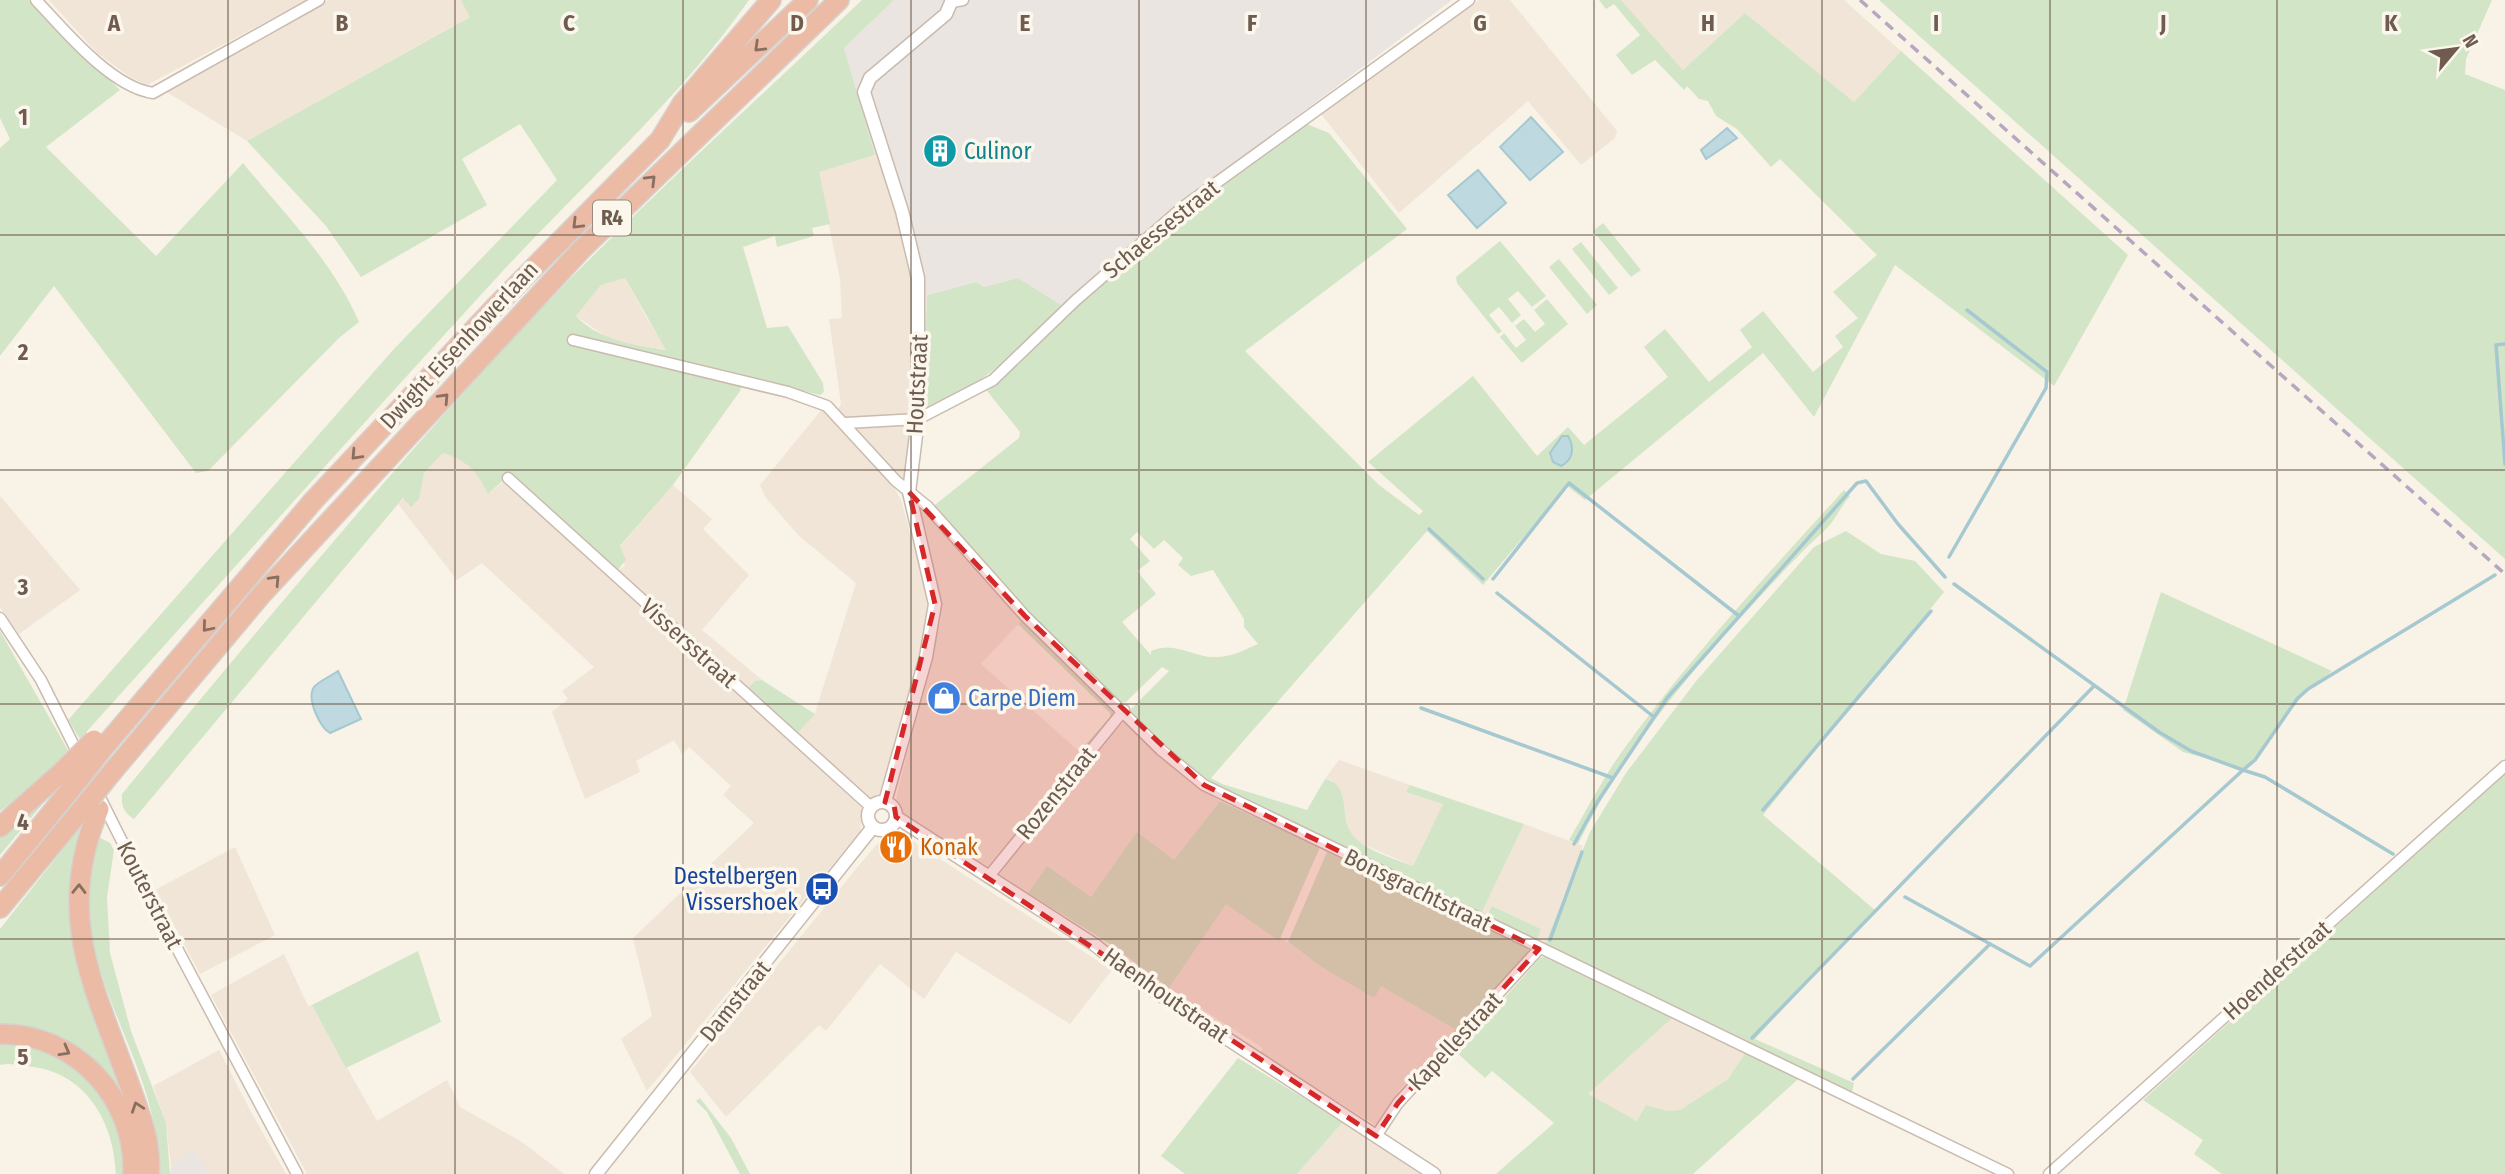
<svg xmlns="http://www.w3.org/2000/svg" width="2505" height="1174" font-family="'Fira Sans Condensed',sans-serif">
<rect width="100%" height="100%" fill="#f9f3e7"/>
<g fill="#f0e5d7">
<path d="M49 0H307L147 85 130 77 97 53Z"/>
<path d="M328 0H461L471 16 247 141 165 91Z"/>
<path d="M1479 0H1510L1617 131 1615 138 1581 165 1528 101 1399 213 1321 114Z"/>
<path d="M1621 0H1844L1901 51 1854 102 1745 13 1683 70Z"/>
<path d="M890 151 908 209 927 295 924 406 913 485 893 486 901 500 927 594 926 614 921 649 882 793 867 801 797 734 815 713 856 583 799 536 766 498 760 485 822 409 833 418 841 404 829 319 842 318 840 279 818 172Z"/>
<path d="M625 278 646 317 667 350 611 340 576 316 601 285Z"/>
<path d="M443 453 463 460 478 473 488 494 504 481 861 807V830L647 1091 621 1039 652 1016 633 938 754 823 723 795 731 786 689 747 682 754 674 740 636 761 640 772 585 799 552 712 568 699 562 691 594 667 482 563 457 580 398 504 404 498 418 499 424 473Z"/>
<path d="M673 485 712 519 703 529 749 575 702 630 762 680 755 681 748 688 617 571 625 566 620 547Z"/>
<path d="M0 496 80 590 19 634 0 607Z"/>
<path d="M923 510 1023 619 981 664 1082 754 989 870 906 817 896 798 941 619V597L920 515Z"/>
<path d="M1126 722 1180 774 1220 801 1174 860 1137 833 1091 897 1047 866 1028 893 997 873 1120 724Z"/>
<path d="M1339 760 1410 785 1407 792 1443 804 1413 866 1358 842 1348 829 1341 791 1331 780 1325 779Z"/>
<path d="M1524 824 1583 846 1564 904 1544 947 1536 943 1541 929 1492 906 1486 918 1480 916Z"/>
<path d="M893 836 906 837 1112 970 1070 1024 956 952 924 999 880 964 826 1031 819 1025 726 1117 690 1072 860 864 879 842Z"/>
<path d="M235 847 275 935 200 974 155 890Z"/>
<path d="M1226 903 1278 940 1280 937 1320 966 1374 997 1381 986 1458 1031 1400 1089 1377 1126 1260 1053 1263 1048 1169 988Z"/>
<path d="M284 954 308 1006 312 1005 377 1121 447 1080 460 1107 522 1142 564 1174H307L211 995Z"/>
<path d="M1672 1018 1746 1052 1728 1079 1680 1110 1668 1111 1646 1105 1638 1121 1587 1095Z"/>
<path d="M219 1050 251 1112 286 1174H209L194 1147 171 1167 166 1123 153 1086Z"/>
<path d="M1343 1122 1420 1174H1297Z"/>
</g>
<g fill="#eae5e0">
<path d="M894 0H1452L1158 220 1063 306 1018 278 984 287 975 282 927 295 896 167 889 151 875 155 844 48Z"/>
<path d="M194 1147 209 1174H170L171 1167Z"/>
</g>
<g fill="#d2e5c7" fill-rule="evenodd">
<path d="M0 0H29L120 90 46 147 156 256 243 163C285 215 332 260 359 322L339 338 208 471 196 473 54 286 0 356V148L10 139 0 118Z"/>
<path d="M461 0H749C678 101 584 183 501 273 359 427 220 584 80 739L68 720 393 350 557 180 520 124 462 159 487 205 361 277 326 226 247 141 470 17Z"/>
<path d="M862 0H894L844 48 875 155 819 172 830 224 812 228 814 236 777 247 775 236 743 247 767 328 788 326 823 383 824 392 820 395 744 377 740 391 673 485 620 546 626 560 617 571 510 474 488 494C477 471 468 461 443 453L424 473 419 499 411 507 403 498 134 819C124 813 121 806 122 794 239 652 357 511 480 374 599 242 733 123 862 0ZM625 278 666 350H665C633 344 600 341 576 316L601 285Z"/>
<path d="M1599 0H1621L1683 70 1745 13 1854 102 1901 51 2128 255 2054 386 1895 265 1814 417 1763 353 1585 500 1567 486 1483 585 1427 531 1211 778 1222 784 1307 810 1325 779C1351 784 1340 815 1350 831 1361 850 1393 858 1413 866L1443 804 1406 792 1410 785 1524 824 1480 916 1340 845 1218 789 1192 772 1129 711 1169 671 1162 667 1126 702H1118L1030 614 931 508 1019 438 1020 432 987 391 1138 250 1304 123 1329 133 1407 229 1245 351 1379 485 1419 515 1423 511 1368 462 1473 376 1537 456 1568 427 1584 445 1668 377 1644 347 1665 329 1709 382 1752 347 1740 330 1763 311 1813 372 1843 347 1835 336 1858 318 1833 292 1877 255 1780 159 1771 167 1737 129 1716 116 1708 101 1699 99 1687 86 1684 90 1655 60 1632 75 1616 55 1640 35 1614 4 1606 9ZM1137 532 1154 549 1164 540 1183 558 1178 565 1191 576 1213 570 1244 619V627L1258 644C1244 650 1232 657 1216 657 1193 658 1175 640 1151 651V655L1122 622 1156 594 1137 571 1150 561 1130 539Z"/>
<path d="M1879 0H2492L2466 59 2465 74 2505 90V559Z"/>
<path d="M1603 223 1641 270 1631 277 1593 231Z"/>
<path d="M1500 241 1546 296 1532 307 1518 291 1508 299 1521 315 1512 323 1499 307 1489 315 1502 331 1498 334 1457 283 1456 277Z"/>
<path d="M1581 242 1618 288 1609 295 1572 249Z"/>
<path d="M1559 259 1597 305 1587 314 1549 267Z"/>
<path d="M1018 278 1063 306C1019 351 985 383 928 409L924 406 927 295 976 282 984 287Z"/>
<path d="M1547 299 1568 324 1522 363 1500 337 1504 333 1516 348 1526 340 1515 326 1524 319 1535 332 1545 324 1534 310Z"/>
<path d="M1844 490 1850 496C1842 505 1836 518 1829 526 1821 535 1810 543 1802 552 1718 640 1631 734 1578 844L1569 840C1586 811 1602 780 1621 753 1688 659 1767 575 1844 490Z"/>
<path d="M1846 531 1881 554 1915 561 1944 592 1763 815 1875 910 1755 1039 1854 1083 1852 1092 1806 1072 1693 1174H1496L1554 1123 1492 1071 1485 1078 1456 1052 1540 958 1545 956 1672 1018 1588 1094 1637 1121 1646 1105 1668 1111 1680 1110 1728 1079 1746 1052 1758 1048 1544 947 1590 832 1626 773 1697 680 1814 547Z"/>
<path d="M2161 592 2332 671 2301 697 2246 769 2183 752 2123 710Z"/>
<path d="M1023 619 1114 708 1116 713 1082 754 1079 752 1110 717V713L1018 624Z"/>
<path d="M0 631 69 752 35 785 0 811Z"/>
<path d="M762 680 815 714 797 734 748 688 755 681Z"/>
<path d="M2505 774V1174H2222L2194 1154 2203 1140 2143 1100Z"/>
<path d="M45 797 46 800 0 855V834Z"/>
<path d="M1220 801 1320 847 1279 941 1226 904 1169 988 1110 944 1028 893 1047 866 1091 897 1137 832 1174 860Z"/>
<path d="M81 826 85 829 72 895 71 931 80 969 142 1140 104 1073 0 1026V929Z"/>
<path d="M99 837 110 843 114 850 107 897 110 953 131 1031 166 1123 170 1174H159C161 1052 57 968 99 837Z"/>
<path d="M1327 852 1527 947 1530 954 1458 1031 1381 986 1374 998 1320 966 1288 942Z"/>
<path d="M1492 906 1541 929 1536 943 1486 918Z"/>
<path d="M418 951 441 1022 346 1068 312 1005Z"/>
<path d="M0 1042C78 1043 120 1102 125 1174H116C114 1123 87 1074 33 1067 22 1066 11 1062 0 1065Z"/>
<path d="M1238 1058 1343 1122 1297 1174H1185L1161 1156Z"/>
<path d="M700 1098 731 1138 750 1174H740L707 1112 696 1101Z"/>
</g>
<g fill="#bedae0" stroke="#a6c8d1" stroke-width="2">
<path d="M1531 117 1563 152 1530 180 1500 147Z"/>
<path d="M1727 128 1737 138 1706 159 1701 150Z"/>
<path d="M1478 170 1506 203 1477 228 1448 195Z"/>
<path d="M1562 436H1568C1575 448 1573 460 1561 466L1553 462 1550 453Z"/>
<path d="M338 671 361 719 330 733C320 727 306 699 314 687 319 681 331 676 338 671Z"/>
</g>
<g fill="none" stroke-linecap="round" stroke-linejoin="round">
<g stroke="#a6c8d1" stroke-width="3.5">
<path d="M2505 344 2496 345 2505 464"/>
<path d="M1429 529 1483 579"/>
<path d="M1949 557 2046 388 2047 372 1967 310"/>
<path d="M1493 579 1569 483 1739 616"/>
<path d="M1954 584 2159 732 2191 751 2243 770 2255 760 2297 699 2308 689 2495 575"/>
<path d="M1497 593 1654 717"/>
<path d="M1421 708 1613 778"/>
<path d="M1763 810 1931 611"/>
<path d="M1574 844 1598 801 1667 698 1857 483 1866 481 1898 524 1945 577"/>
<path d="M1905 897 2030 966 2243 770 2265 777 2393 854"/>
<path d="M1550 940 1582 852"/>
<path d="M1752 1038 2094 686"/>
<path d="M1853 1079 1990 944"/>
</g>
<g stroke="#c9bbaf" stroke-width="13">
<g id="minor">
<path d="M36 0C64 30 111 87 153 93L319 0"/>
<path d="M952 2 963 0"/>
<path d="M573 340 788 392 827 406 896 481 928 507 1025 616 1161 750 1204 785 2008 1174"/>
<path d="M846 423 918 419 993 380 1076 300 1183 207 1469 0"/>
<path d="M508 478 871 807"/>
<path d="M0 618 41 680 155 907 297 1174"/>
<path d="M989 876 1124 710"/>
<path d="M1376 1136 1398 1103 1539 949"/>
<path d="M2049 1174 2505 766"/>
</g>
</g>
<g stroke="#c9bbaf" stroke-width="15">
<g id="tertiary">
<path d="M885 802 926 657 935 604 909 492 918 419V278L902 211 864 92 870 78 946 14 952 0"/>
<circle cx="882" cy="816" r="14"/>
<path d="M896 817 1095 945 1142 983 1434 1174"/>
<path d="M596 1174 873 827"/>
</g>
</g>
<g stroke="#d7d1ce" stroke-width="22">
<g id="motorway">
<path d="M689 112 808 0"/>
<path d="M104 747 314 500 495 307 660 140 682 104 771 0"/>
<path d="M113 771 262 594 582 249 839 0"/>
<path d="M99 809C54 915 94 986 130 1086 140 1114 152 1144 149 1174"/>
<path d="M0 827 64 770"/>
<path d="M0 876 79 779"/>
<path d="M0 908 91 798"/>
<path d="M0 1034C76 1033 136 1099 133 1174"/>
</g>
</g>
<use href="#minor" stroke="#fff" stroke-width="10"/>
<use href="#tertiary" stroke="#fff" stroke-width="12"/>
<use href="#motorway" stroke="#ebbba6" stroke-width="19"/>
<path stroke="#b6a7c1" stroke-width="3.5" stroke-dasharray="10 7" stroke-linecap="butt" d="M1860 0 2505 574"/>
<g stroke="#d7d1ce" stroke-width="22" stroke-linecap="butt">
<g id="motorway-bridge">
<path d="M64 770 94 740"/>
<path d="M79 779 104 747"/>
<path d="M91 798 113 771"/>
</g>
</g>
<use href="#motorway-bridge" stroke="#ebbba6" stroke-width="19"/>
</g>
<defs><path id="oneway-chevron" d="M-2-3.5L2.5 0L-2 3.5" fill="none" stroke-width="1.6" stroke-linecap="round" stroke-linejoin="round" transform="scale(1.75)"/></defs>
<g stroke="#886f60">
<use href="#oneway-chevron" transform="translate(759 47) rotate(136)"/>
<use href="#oneway-chevron" transform="translate(651 180) rotate(-45)"/>
<use href="#oneway-chevron" transform="translate(577 224) rotate(135)"/>
<use href="#oneway-chevron" transform="translate(444 398) rotate(-47)"/>
<use href="#oneway-chevron" transform="translate(356 455) rotate(133)"/>
<use href="#oneway-chevron" transform="translate(275 580) rotate(-47)"/>
<use href="#oneway-chevron" transform="translate(207 627) rotate(130)"/>
<use href="#oneway-chevron" transform="translate(79 889) rotate(-89)"/>
<use href="#oneway-chevron" transform="translate(65 1051) rotate(29)"/>
<use href="#oneway-chevron" transform="translate(137 1107) rotate(-109)"/>
</g>
<path fill="#d62828" fill-opacity="0.2" stroke="#d62828" stroke-width="5" stroke-dasharray="14 9" stroke-linejoin="round" d="M909 492 1025 616 1204 785 1539 949 1398 1103 1376 1136 896 817 894 805 885 802 935 604Z"/>
<path fill="none" stroke="#6f5c4f" stroke-width="2" stroke-opacity="0.55" d="M228 0V1174M455 0V1174M683 0V1174M911 0V1174M1139 0V1174M1366 0V1174M1594 0V1174M1822 0V1174M2050 0V1174M2277 0V1174M0 235H2505M0 470H2505M0 704H2505M0 939H2505"/>
<defs>
<g id="building-disc" transform="scale(1.75)"><circle r="9.5" fill="#0f9aa8" stroke="#fcf7ed"/><path d="M-4-6H4V6H1V3H-1V6H-4ZM-2.5-4.3h1.7v1.8h-1.7ZM.8-4.3h1.7v1.8H.8ZM-2.5-1h1.7V.8h-1.7ZM.8-1h1.7V.8H.8Z" fill="#fff"/></g>
<g id="shop-disc" transform="scale(1.75)"><circle r="9.5" fill="#3f7fe0" stroke="#fcf7ed"/><path d="M-5-2.5h2.3a2.7 3.5 0 0 1 5.4 0H5L5.5 6h-11ZM-1.5-2.5h3a1.5 2.3 0 0 0-3 0Z" fill="#fff"/></g>
<g id="restaurant-disc" transform="scale(1.75)"><circle r="9.5" fill="#e8710a" stroke="#fcf7ed"/><path d="M-5-6h1v4h1v-4h1v4h1v-4h1v5L-1.5 .5V6h-2V.5L-5-1ZM5-6V6H3V1.5H1.5Q1.5-4 5-6Z" fill="#fff"/></g>
<g id="bus-disc" transform="scale(1.75)"><circle r="9.5" fill="#1a4fb4" stroke="#fcf7ed"/><path d="M-5-6H5V4H4V6H2V4H-2V6H-4V4H-5ZM-3.5-4V0h7V-4ZM-3.5 1.2v1.5H-2V1.2ZM2 1.2v1.5H3.5V1.2Z" fill="#fff"/></g>
</defs>
<g fill-rule="evenodd">
<use href="#building-disc" x="940" y="151"/>
<use href="#shop-disc" x="944" y="698"/>
<use href="#restaurant-disc" x="896" y="847"/>
<use href="#bus-disc" x="822" y="889"/>
</g>
<g text-anchor="middle" dominant-baseline="central" stroke-width="7" stroke-linejoin="round" paint-order="stroke">
<rect fill="#fcf7ed" stroke="#998a7e" stroke-width="2" x="593" y="200.5" width="38" height="35" rx="5"/>
<g font-size="21" font-weight="bold" fill="#6f5c4f">
<text x="612" y="218">R4</text>
</g>
<g font-size="23" fill="#0d838f" stroke="#fcf7ed" text-anchor="start">
<text x="964" y="151">Culinor</text>
</g>
<g font-size="23" fill="#6f5c4f" stroke="#fcf7ed">
<text transform="translate(1161 229) rotate(-39)">Schaessestraat</text>
<text transform="translate(459 345) rotate(-47)">Dwight Eisenhowerlaan</text>
<text transform="translate(917 384) rotate(-87)">Houtstraat</text>
<text transform="translate(689 643) rotate(42)">Vissersstraat</text>
<text transform="translate(1056 793) rotate(-51)">Rozenstraat</text>
<text transform="translate(1418 890) rotate(26)">Bonsgrachtstraat</text>
<text transform="translate(150 895) rotate(63)">Kouterstraat</text>
<text transform="translate(2277 970) rotate(-42)">Hoenderstraat</text>
<text transform="translate(1166 995) rotate(35)">Haenhoutstraat</text>
<text transform="translate(735 1001) rotate(-51)">Damstraat</text>
<text transform="translate(1455 1041) rotate(-47)">Kapellestraat</text>
</g>
<g font-size="23" fill="#366cbe" stroke="#fcf7ed" text-anchor="start">
<text x="968" y="698">Carpe Diem</text>
</g>
<g font-size="23" fill="#c56008" stroke="#fcf7ed" text-anchor="start">
<text x="920" y="847">Konak</text>
</g>
<g font-size="23" fill="#164399" stroke="#fcf7ed" text-anchor="end">
<text x="798" y="876">Destelbergen<tspan x="798" dy="26">Vissershoek</tspan></text>
</g>
</g>
<g font-size="23" text-anchor="middle" font-weight="bold" fill="#6f5c4f" stroke="#fcf7ed" stroke-width="7" stroke-linejoin="round" paint-order="stroke">
<text x="114" y="31">A</text>
<text x="342" y="31">B</text>
<text x="569" y="31">C</text>
<text x="797" y="31">D</text>
<text x="1025" y="31">E</text>
<text x="1252" y="31">F</text>
<text x="1480" y="31">G</text>
<text x="1708" y="31">H</text>
<text x="1936" y="31">I</text>
<text x="2163" y="31">J</text>
<text x="2391" y="31">K</text>
<text x="23" y="125">1</text>
<text x="23" y="360">2</text>
<text x="23" y="595">3</text>
<text x="23" y="830">4</text>
<text x="23" y="1065">5</text>
</g>
<g transform="translate(2456 49) rotate(61)" stroke="#fcf7ed" stroke-width="5" paint-order="stroke">
<path d="M0-5L12 26L0 18L-12 26Z" fill="#6f5c4f"/>
<text y="-10" font-size="19" font-weight="bold" text-anchor="middle" fill="#6f5c4f">N</text>
</g>
</svg>
